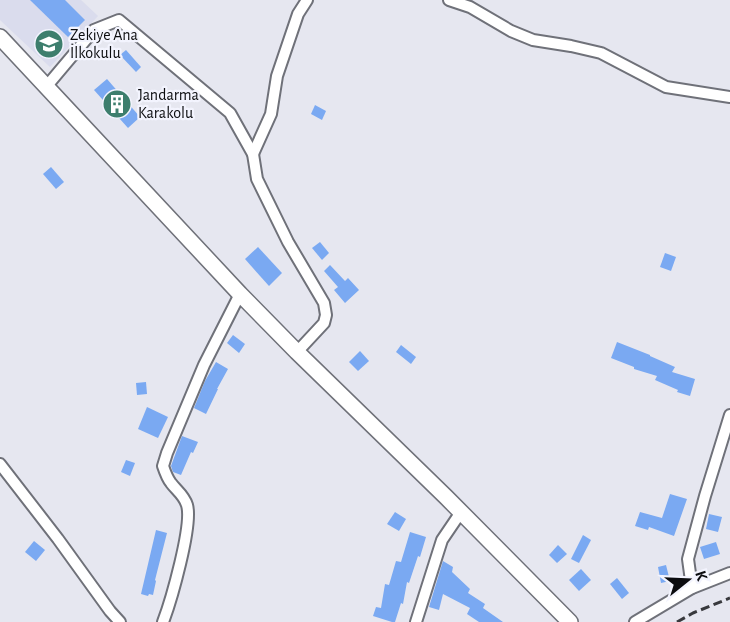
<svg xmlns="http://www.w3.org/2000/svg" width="730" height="622" font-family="'Alegreya Sans',sans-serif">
<rect width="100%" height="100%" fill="#e6e7f0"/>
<path fill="#dadced" d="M0 0H81L98 16 50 67 0 20Z"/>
<g fill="#7aa9f2">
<path d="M30 0H65L85 20 68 37Z"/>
<path d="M126 50 141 67 136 72 120 55Z"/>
<path d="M107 79 140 117 128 128 94 90Z"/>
<path d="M315 105 326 111 322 120 311 114Z"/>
<path d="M51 167 64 182 56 189 43 174Z"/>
<path d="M320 242 329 253 322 260 312 248Z"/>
<path d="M258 247 282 273 269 286 245 259Z"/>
<path d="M665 253 676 257 671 271 660 267Z"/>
<path d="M330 265 345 281 348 278 359 290 345 303 334 290 338 287 324 271Z"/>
<path d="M233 335 245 344 239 353 227 343Z"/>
<path d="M617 342 650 355V356L675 367 672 372 695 379 690 396 677 392 678 390 655 380 657 376 634 369V367L611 358Z"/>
<path d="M401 345 416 357 411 364 396 352Z"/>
<path d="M360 351 369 361 358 371 349 362Z"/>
<path d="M216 362 228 369 217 389H218L206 414 194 408 205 381Z"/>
<path d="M146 382 147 394 137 395 136 383Z"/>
<path d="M147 407 168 417 158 438 138 429Z"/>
<path d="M182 436 198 442 193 453 191 452 181 475 173 472 171 466Z"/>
<path d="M126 460 135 463 130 476 121 472Z"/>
<path d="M670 494 687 499 674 536 649 527 648 530 635 526 640 512 662 518Z"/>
<path d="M395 512 406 519 399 531 387 524Z"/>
<path d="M709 514 722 517 718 532 706 529Z"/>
<path d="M156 530 167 533 155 580 156 581 153 595 149 594 148 596 141 594Z"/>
<path d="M410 532 426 537 420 557 418 556 409 583 407 582 403 604 401 603 395 622H392L373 616 376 607 381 608 385 584 389 585 396 561 401 562Z"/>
<path d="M583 535 591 540 579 563 571 559Z"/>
<path d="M34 541 45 550 36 561 25 552Z"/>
<path d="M716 542 720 554 704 559 700 547Z"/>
<path d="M558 545 567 554 557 563 549 555Z"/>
<path d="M443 561 453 567 452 572 470 589 468 593 485 604 483 608 503 622H479L467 614 470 608 443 594 439 610 429 607Z"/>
<path d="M666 565 670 581 661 583 658 567Z"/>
<path d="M581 569 591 580 579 591 569 580Z"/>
<path d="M617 578 629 593 622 599 610 584Z"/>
</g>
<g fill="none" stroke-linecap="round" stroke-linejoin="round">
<g stroke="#6f7179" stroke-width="14">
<g id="street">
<path d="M449 0 470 7 511 31 533 40 571 46 601 53 666 87 730 97"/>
<path d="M46 87 94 30 119 20 230 113 253 154 257 179 288 242 324 303 326 315 324 323 297 352"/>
<path d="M253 154 271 114 277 76 298 14 307 0"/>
<path d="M0 464 58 539 110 611 120 622"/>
<path d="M692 588 688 559 705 496 730 415"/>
<path d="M163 622C171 601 193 525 187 505 184 495 176 490 171 483 167 478 165 472 163 466L167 453 204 365 240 294"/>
<path d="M416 622 442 540 461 512"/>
<path d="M635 622 692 588 730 573"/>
</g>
</g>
<g stroke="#6f7179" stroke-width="18">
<path id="secondary" d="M0 37 240 294 297 352 446 497 570 622"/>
</g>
<use href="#street" stroke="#fff" stroke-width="10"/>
<use href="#secondary" stroke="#fff" stroke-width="15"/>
<path stroke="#38393d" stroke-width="3" stroke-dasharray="9 4.5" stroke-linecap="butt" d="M677 622 693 613 730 598"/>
</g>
<defs>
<g id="school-disc" transform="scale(1.5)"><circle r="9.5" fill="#3d7e6d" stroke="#f3f4fe"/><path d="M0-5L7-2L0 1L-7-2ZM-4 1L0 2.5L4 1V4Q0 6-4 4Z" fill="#fff"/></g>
<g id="building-disc" transform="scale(1.5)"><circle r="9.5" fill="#3d7e6d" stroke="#f3f4fe"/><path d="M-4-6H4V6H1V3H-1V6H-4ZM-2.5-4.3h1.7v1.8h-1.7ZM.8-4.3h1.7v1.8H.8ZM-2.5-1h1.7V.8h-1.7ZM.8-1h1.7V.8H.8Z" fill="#fff"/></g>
</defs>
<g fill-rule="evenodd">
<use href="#school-disc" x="49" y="44"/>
<use href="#building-disc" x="117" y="104"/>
</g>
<g text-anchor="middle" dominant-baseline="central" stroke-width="4.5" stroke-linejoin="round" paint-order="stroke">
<g font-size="16" fill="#0b0c0f" stroke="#f3f4fe" text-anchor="start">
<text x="70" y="35">Zekiye Ana<tspan x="70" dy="18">İlkokulu</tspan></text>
<text x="138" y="95">Jandarma<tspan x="138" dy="18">Karakolu</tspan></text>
</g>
</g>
<g transform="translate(688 580) rotate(72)" stroke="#f3f4fe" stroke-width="4.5" paint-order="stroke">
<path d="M0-4.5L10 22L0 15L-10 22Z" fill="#0b0c0f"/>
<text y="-9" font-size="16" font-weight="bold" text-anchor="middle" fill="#0b0c0f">K</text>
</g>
</svg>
